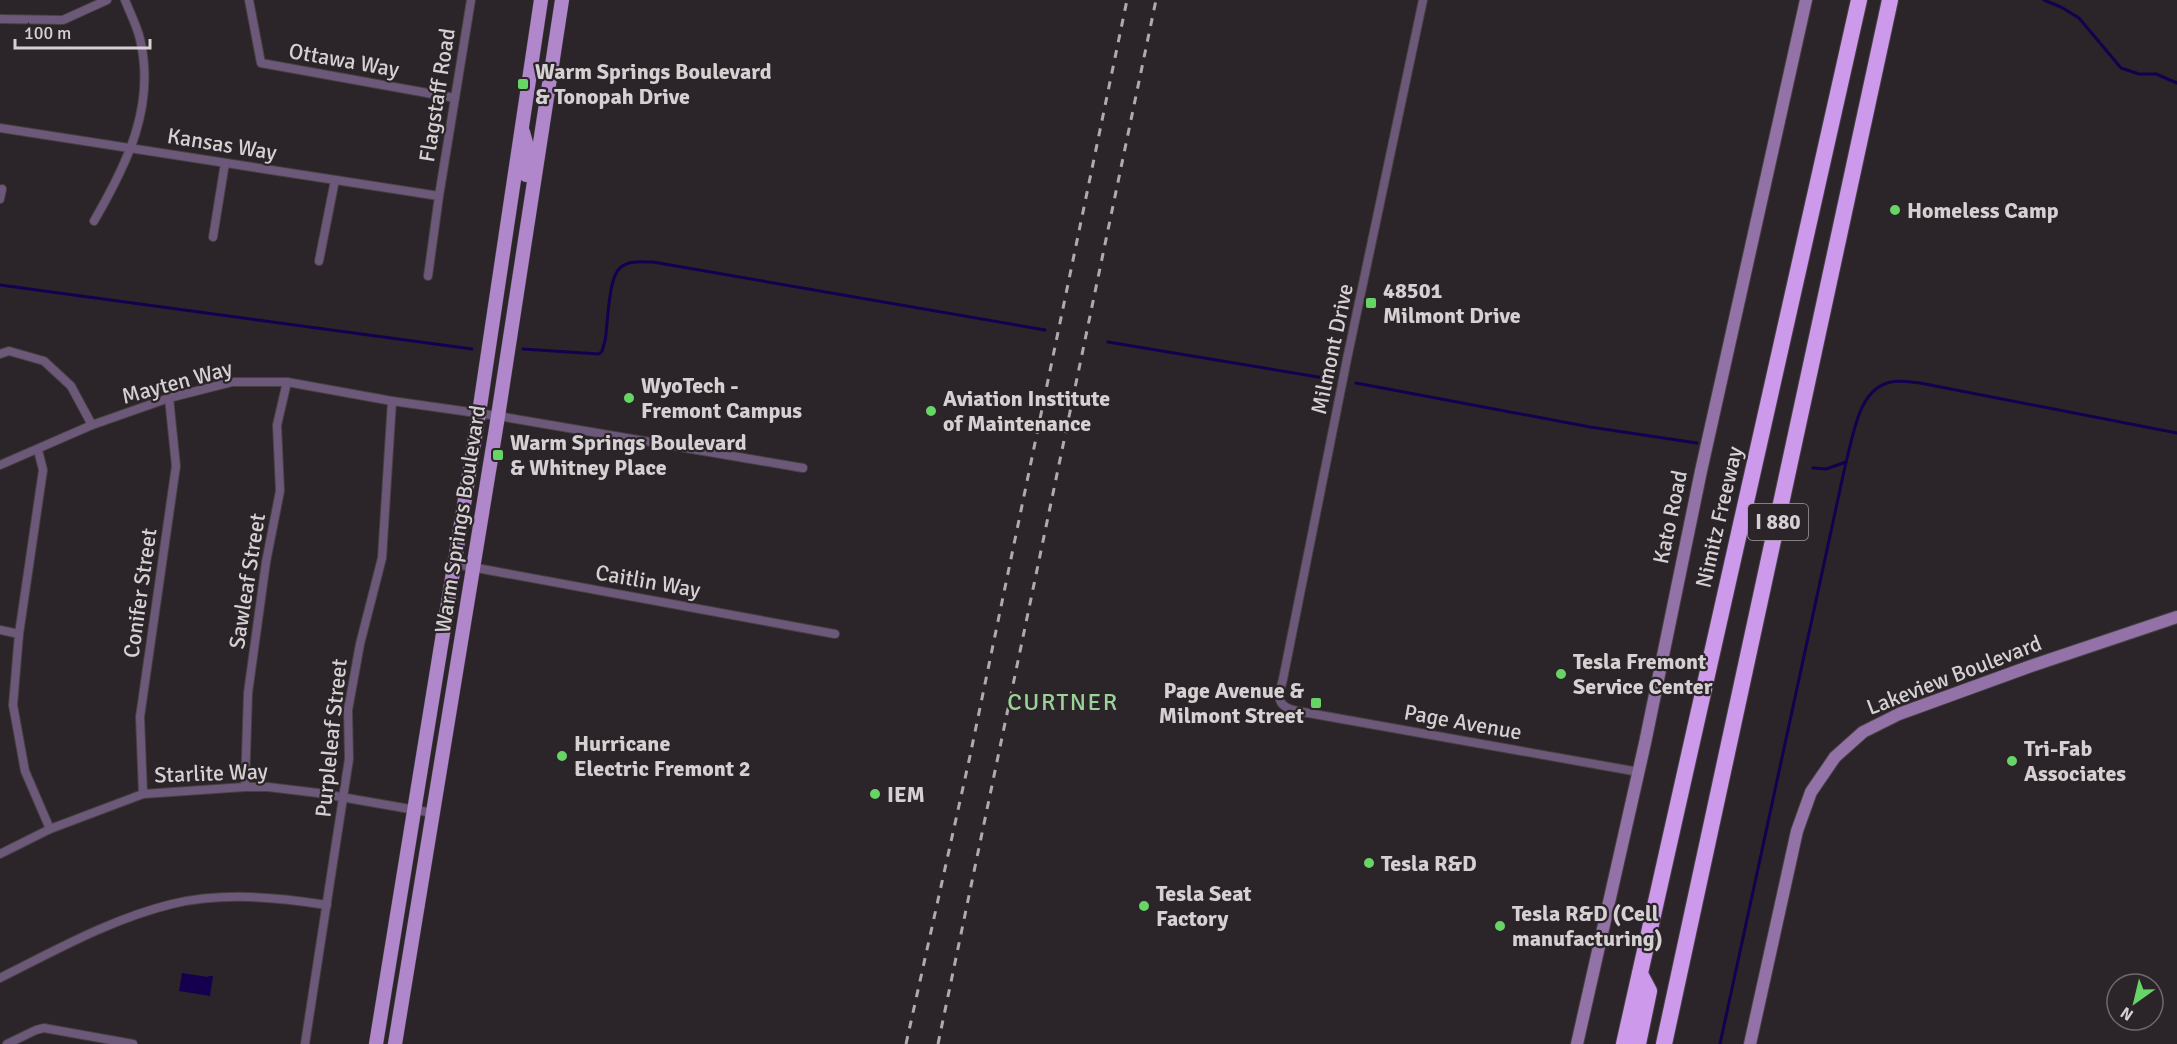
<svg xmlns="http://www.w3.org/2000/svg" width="2177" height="1044" font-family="Signika,sans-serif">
<rect width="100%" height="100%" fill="#2b2428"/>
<path fill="#14004f" d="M182 973 208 977 209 976H213L210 996 179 991Z"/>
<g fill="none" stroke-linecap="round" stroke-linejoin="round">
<g stroke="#14004f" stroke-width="3">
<path d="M2044 0 2061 7 2079 18 2121 68 2139 74H2156L2177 83"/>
<path d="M0 285 472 349"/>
<path d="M1108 342 1330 379"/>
<path d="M523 349 599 354 602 351 605 341C608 325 608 278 620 268 629 260 642 262 653 262L1045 330"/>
<path d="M1356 383 1590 427 1697 443"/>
<path d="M1813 468 1826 469 1846 462"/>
<path d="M1720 1044 1846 462C1854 434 1858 389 1891 382 1900 380 1911 382 1920 383L2177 433"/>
</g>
<g stroke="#464043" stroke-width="10">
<g id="street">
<path d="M249 0 261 63 455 98"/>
<path d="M1423 0 1347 359 1283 679C1279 696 1274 706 1297 711L1639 772"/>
<path d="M0 19 63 20 107 0"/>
<path d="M0 128 439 196"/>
<path d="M0 199 2 189"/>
<path d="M94 221C127 164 156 106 140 39 137 26 130 13 125 0"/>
<path d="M213 237 225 163"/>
<path d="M319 261 335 180"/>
<path d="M428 276 439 196 471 0"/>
<path d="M0 354 9 351 44 361 71 386 92 425"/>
<path d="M38 450 43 470 19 634 13 705 25 771 50 829"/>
<path d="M0 465 92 425 169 398 232 382H287L392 401 498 416 803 468"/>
<path d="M455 564 835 634"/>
<path d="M0 630 19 634"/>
<path d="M245 787 248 693 266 562 280 491 277 425 287 382"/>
<path d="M143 794 140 717 176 466 169 398"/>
<path d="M0 854 50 829 143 794 245 787H268L318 793 433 813"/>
<path d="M0 978C56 950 111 919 172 904 223 892 276 897 327 905"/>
<path d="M7 1044 36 1030 44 1028 133 1044"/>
<path d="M305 1044 349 759 348 710 360 644 382 558 392 401"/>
</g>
</g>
<g stroke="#464043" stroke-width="14">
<g id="secondary">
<path d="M1577 1044 1645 743 1701 471 1806 0"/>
<path d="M1750 1044 1797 831 1811 792 1835 757 1863 732 1899 714 2031 666 2177 617"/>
</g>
</g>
<g stroke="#464043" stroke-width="15">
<g id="primary">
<path d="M523 132 528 150 526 175"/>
<path d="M376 1044 479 413 541 0"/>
<path d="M395 1044 498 416 562 0"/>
</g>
</g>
<g stroke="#464043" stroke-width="18">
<g id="highway">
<path d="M1624 1044 1859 0"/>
<path d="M1638 1044 1649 991 1640 974"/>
<path d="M1664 1044 1890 0"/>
</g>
</g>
<use href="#street" stroke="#6c5878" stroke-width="8"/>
<use href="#secondary" stroke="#9372a7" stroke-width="12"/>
<use href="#primary" stroke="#b187cb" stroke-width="14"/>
<use href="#highway" stroke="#cc99eb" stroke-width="16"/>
<g stroke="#b0aaad" stroke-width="3" stroke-dasharray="8 8" stroke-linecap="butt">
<path d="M906 1044 970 756 1127 0"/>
<path d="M938 1044 1156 0"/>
</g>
</g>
<g fill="#67d466" stroke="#2b2428" stroke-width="2">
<rect x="517" y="78" width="12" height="12" rx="3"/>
<circle cx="1895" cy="210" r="6"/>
<rect x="1365" y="297" width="12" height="12" rx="3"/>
<circle cx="629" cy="398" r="6"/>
<circle cx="931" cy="411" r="6"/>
<rect x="492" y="449" width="12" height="12" rx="3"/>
<circle cx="1561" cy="674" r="6"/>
<rect x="1310" y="697" width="12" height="12" rx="3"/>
<circle cx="562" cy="756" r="6"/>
<circle cx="2012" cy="761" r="6"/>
<circle cx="875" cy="794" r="6"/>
<circle cx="1369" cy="863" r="6"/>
<circle cx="1144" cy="906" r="6"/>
<circle cx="1500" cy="926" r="6"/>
</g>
<g text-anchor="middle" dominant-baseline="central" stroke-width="4.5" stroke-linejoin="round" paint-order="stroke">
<rect fill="#2b2428" stroke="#a29c9f" stroke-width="1.5" x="1748" y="504" width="60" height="36" rx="4.5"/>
<g font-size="21" font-weight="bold" fill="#d5d0d2">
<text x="1778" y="522">I 880</text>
</g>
<g font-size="22" fill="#d5d0d2" stroke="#2b2428">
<text transform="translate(344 60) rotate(10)">Ottawa Way</text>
<text transform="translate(437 95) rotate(-81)">Flagstaff Road</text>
<text transform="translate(222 144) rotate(9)">Kansas Way</text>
<text transform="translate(1332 349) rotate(-78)">Milmont Drive</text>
<text transform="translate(177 382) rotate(-15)">Mayten Way</text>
<text transform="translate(1670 517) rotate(-78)">Kato Road</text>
<text transform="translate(1719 517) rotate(-77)">Nimitz Freeway</text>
<text transform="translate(460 519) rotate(-81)">Warm Springs Boulevard</text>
<text transform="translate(247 581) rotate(-81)">Sawleaf Street</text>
<text transform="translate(648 581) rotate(10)">Caitlin Way</text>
<text transform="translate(140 593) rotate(-82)">Conifer Street</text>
<text transform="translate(1954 675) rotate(-21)">Lakeview Boulevard</text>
<text transform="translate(1463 722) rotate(10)">Page Avenue</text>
<text transform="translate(331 738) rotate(-84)">Purpleleaf Street</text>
<text transform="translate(211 773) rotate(-2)">Starlite Way</text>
</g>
<g font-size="22" font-weight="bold" fill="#d5d0d2" stroke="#2b2428" text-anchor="start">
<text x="535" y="71">Warm Springs Boulevard<tspan x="535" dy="25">&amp; Tonopah Drive</tspan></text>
<text x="1907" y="210">Homeless Camp</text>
<text x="1383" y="290">48501<tspan x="1383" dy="25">Milmont Drive</tspan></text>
<text x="641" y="385">WyoTech -<tspan x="641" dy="25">Fremont Campus</tspan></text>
<text x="943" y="398">Aviation Institute<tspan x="943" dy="25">of Maintenance</tspan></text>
<text x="510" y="442">Warm Springs Boulevard<tspan x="510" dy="25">&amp; Whitney Place</tspan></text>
<text x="1573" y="661">Tesla Fremont<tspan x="1573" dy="25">Service Center</tspan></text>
<text x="1304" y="690" text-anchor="end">Page Avenue &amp;<tspan x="1304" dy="25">Milmont Street</tspan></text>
<text x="574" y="743">Hurricane<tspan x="574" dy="25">Electric Fremont 2</tspan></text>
<text x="2024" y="748">Tri-Fab<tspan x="2024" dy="25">Associates</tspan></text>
<text x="887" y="794">IEM</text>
<text x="1381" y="863">Tesla R&amp;D</text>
<text x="1156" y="893">Tesla Seat<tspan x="1156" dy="25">Factory</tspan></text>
<text x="1512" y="913">Tesla R&amp;D (Cell<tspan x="1512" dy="25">manufacturing)</tspan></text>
</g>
<g font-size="24" letter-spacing="1.5" fill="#9ad398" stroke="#2b2428">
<text x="1063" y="702">CURTNER</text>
</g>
</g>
<g transform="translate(2135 1002) rotate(214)"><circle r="28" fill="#2b2428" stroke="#6f696c" stroke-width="1.5"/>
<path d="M0-4.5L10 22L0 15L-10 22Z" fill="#67d466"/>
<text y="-9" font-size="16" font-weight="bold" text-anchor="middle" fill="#d5d0d2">N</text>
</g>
<path d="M15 39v9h135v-9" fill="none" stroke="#d5d0d2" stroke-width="3"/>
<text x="24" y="39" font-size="18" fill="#d5d0d2" stroke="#2b2428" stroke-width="4.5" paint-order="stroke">100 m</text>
</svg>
